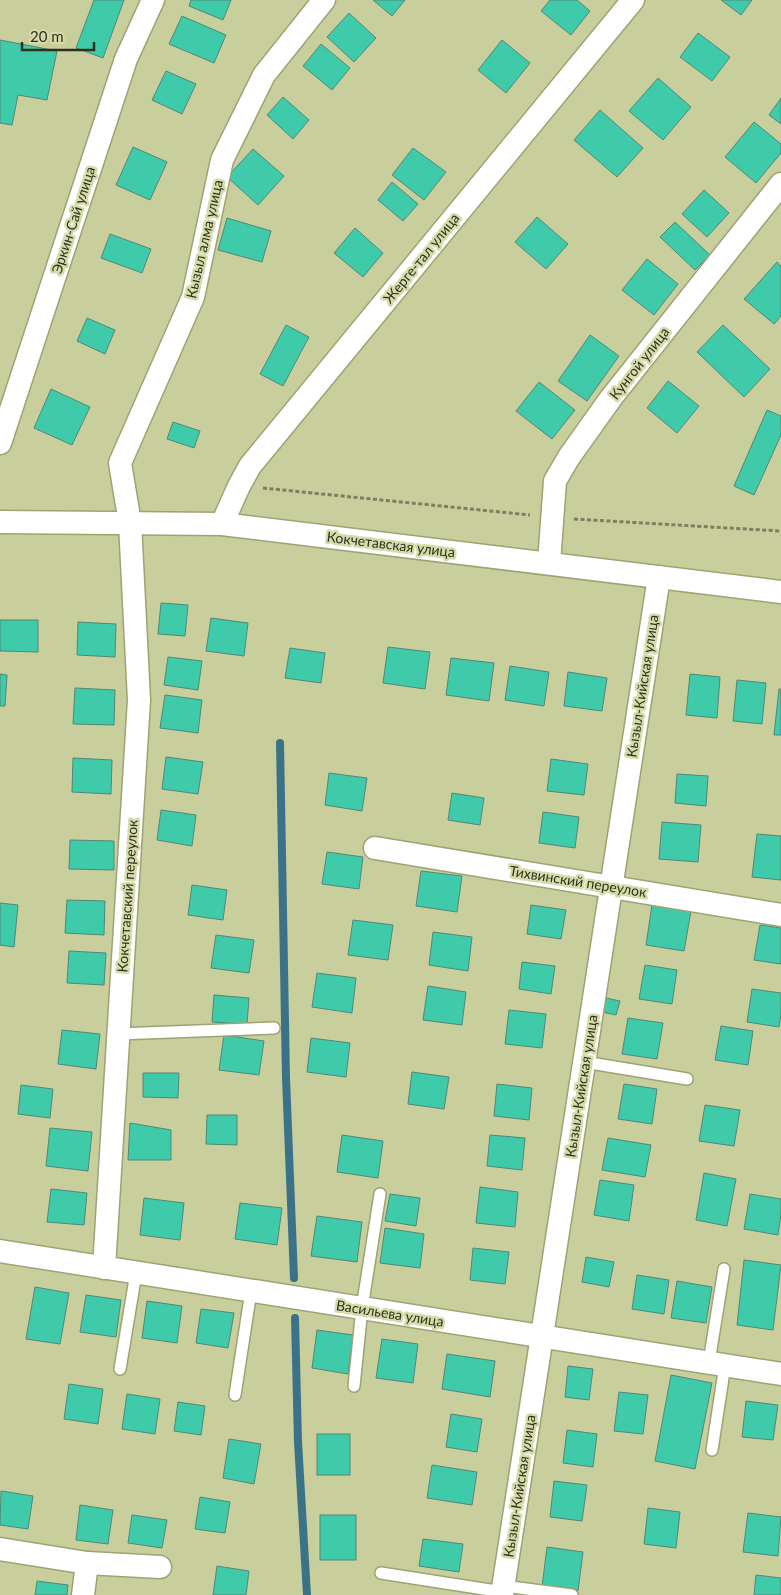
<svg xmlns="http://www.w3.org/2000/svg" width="781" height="1595" font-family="Lato,sans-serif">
<rect width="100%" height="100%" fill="#c9ce9d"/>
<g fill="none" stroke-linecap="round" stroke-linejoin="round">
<g stroke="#3b7288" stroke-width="8">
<path d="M280 743 286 1078 294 1278"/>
<path d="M295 1318 298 1442 307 1595"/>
</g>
</g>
<g fill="#3fcba9" stroke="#508877">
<path d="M94 0H124L103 58 76 48Z"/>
<path d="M191 0H231L223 20 189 6Z"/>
<path d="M373 0H405L392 16Z"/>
<path d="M550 0H577L590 11 571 35 541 11Z"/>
<path d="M721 0H752L741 15Z"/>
<path d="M349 13 376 38 354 62 327 37Z"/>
<path d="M182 16 226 35 214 63 169 44Z"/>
<path d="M698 33 730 57 712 81 680 57Z"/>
<path d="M0 40 57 51 47 100 18 95 12 125 0 123Z"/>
<path d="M502 40 530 63 506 93 478 70Z"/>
<path d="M321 44 350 68 332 90 303 66Z"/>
<path d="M166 71 196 84 182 114 152 100Z"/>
<path d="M658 78 691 107 663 140 629 111Z"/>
<path d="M283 97 309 120 293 139 267 115Z"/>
<path d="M781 98V124L769 115Z"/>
<path d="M600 110 643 148 617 177 574 140Z"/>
<path d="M754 122 781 144V153L756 183 725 157Z"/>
<path d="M133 147 167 162 150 200 116 185Z"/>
<path d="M413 148 446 172 424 200 392 175Z"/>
<path d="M253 149 284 176 258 205 227 177Z"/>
<path d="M392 182 418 204 403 221 378 200Z"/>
<path d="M704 190 729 213 707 237 682 214Z"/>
<path d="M537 217 568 244 546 269 515 242Z"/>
<path d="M227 218 271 231 262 262 218 250Z"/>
<path d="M675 222 710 255 695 270 660 237Z"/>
<path d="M355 228 383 253 363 277 334 253Z"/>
<path d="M110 234 151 249 142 273 101 258Z"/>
<path d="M647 259 678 284 654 315 622 290Z"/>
<path d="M777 262 781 266V316L774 324 744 299Z"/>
<path d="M87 318 115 330 105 354 77 341Z"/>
<path d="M286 325 309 337 283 386 260 374Z"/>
<path d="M723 325 770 369 744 397 697 352Z"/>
<path d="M590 335 619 356 587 401 558 381Z"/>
<path d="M668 381 699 406 677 433 647 408Z"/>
<path d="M539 382 575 410 552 439 516 411Z"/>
<path d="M51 389 90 407 72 445 34 428Z"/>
<path d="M767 410 781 416V435L754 495 734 486Z"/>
<path d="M173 422 200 431 194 448 167 439Z"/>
<path d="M161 603 188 605 185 636 158 634Z"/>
<path d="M211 618 248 623 244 656 206 651Z"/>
<path d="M0 620H38V652L0 651Z"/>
<path d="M78 622 116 624 115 657 77 655Z"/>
<path d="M388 647 430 652 425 689 383 683Z"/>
<path d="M290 648 325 653 321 683 285 678Z"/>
<path d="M168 657 202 661 198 690 164 685Z"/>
<path d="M451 658 494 663 489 701 446 695Z"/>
<path d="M510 666 549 672 544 706 505 700Z"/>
<path d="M568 672 607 678 602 711 564 706Z"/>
<path d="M0 674 7 675 5 706H0Z"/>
<path d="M690 674 720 677 717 718 686 715Z"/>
<path d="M737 680 766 683 762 724 733 721Z"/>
<path d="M75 688 115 690 114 725 73 724Z"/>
<path d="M779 689H781V735H774Z"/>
<path d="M165 695 202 700 198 733 160 728Z"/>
<path d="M166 757 203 762 198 794 162 789Z"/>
<path d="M73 758 112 760 111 794 72 792Z"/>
<path d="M551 759 588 764 584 795 547 791Z"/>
<path d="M329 773 367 778 362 811 325 805Z"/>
<path d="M677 774 708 776 706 806 675 803Z"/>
<path d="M452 793 484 798 480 825 448 820Z"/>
<path d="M161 810 196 815 192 846 157 840Z"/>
<path d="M543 812 579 817 575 848 539 843Z"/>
<path d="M662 822 701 825 698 862 659 859Z"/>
<path d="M757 834 781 836V880L752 877Z"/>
<path d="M70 840 114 841V870L69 869Z"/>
<path d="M327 852 363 857 359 889 322 884Z"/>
<path d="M421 871 462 876 457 912 416 906Z"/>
<path d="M192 885 227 890 223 920 188 915Z"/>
<path d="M67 900 105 901 104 935 65 933Z"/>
<path d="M0 903 18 905 14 947 0 945Z"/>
<path d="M531 905 566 910 561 939 527 934Z"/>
<path d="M652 905 691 911 684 951 646 945Z"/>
<path d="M353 920 393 925 388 960 348 955Z"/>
<path d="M760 925 781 928V964L754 960Z"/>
<path d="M433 932 472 937 468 971 429 965Z"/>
<path d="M216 935 254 940 249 973 211 968Z"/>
<path d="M69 951 106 953 104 985 67 983Z"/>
<path d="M522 962 555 966 551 994 519 989Z"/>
<path d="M645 965 677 970 672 1004 639 999Z"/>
<path d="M317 973 356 978 352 1013 312 1007Z"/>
<path d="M428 986 466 992 462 1025 423 1020Z"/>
<path d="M752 989 781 993V1014L779 1027 747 1022Z"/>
<path d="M214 995 249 998 247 1024 212 1022Z"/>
<path d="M606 998 620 1001 616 1015 602 1012Z"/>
<path d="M509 1010 546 1014 542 1048 505 1044Z"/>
<path d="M628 1018 663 1023 657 1059 622 1054Z"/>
<path d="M721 1026 753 1031 748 1065 715 1060Z"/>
<path d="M62 1030 100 1034 96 1069 58 1064Z"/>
<path d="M224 1035 264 1041 259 1075 219 1070Z"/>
<path d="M311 1038 350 1043 346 1077 307 1072Z"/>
<path d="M412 1072 449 1077 444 1109 408 1104Z"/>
<path d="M143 1073H179L178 1098 143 1097Z"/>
<path d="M497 1084 532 1088 529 1120 494 1116Z"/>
<path d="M624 1084 657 1089 652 1124 618 1119Z"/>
<path d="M21 1085 53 1089 50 1118 18 1114Z"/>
<path d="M705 1105 740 1110 734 1146 699 1141Z"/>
<path d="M207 1115H237V1145L206 1144Z"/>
<path d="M130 1123 171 1130V1160H128Z"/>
<path d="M50 1128 92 1132 88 1171 46 1166Z"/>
<path d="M342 1135 383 1141 378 1178 337 1172Z"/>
<path d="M490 1135 525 1138 522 1170 487 1166Z"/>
<path d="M608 1138 651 1145 645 1177 602 1170Z"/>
<path d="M704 1173 736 1179 727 1226 696 1220Z"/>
<path d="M600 1180 634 1185 629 1221 594 1215Z"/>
<path d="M480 1187 518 1192 515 1227 476 1223Z"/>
<path d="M51 1189 87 1193 84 1225 47 1222Z"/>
<path d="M390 1194 420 1198 416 1226 385 1221Z"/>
<path d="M750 1194 781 1199V1214L778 1235 744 1229Z"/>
<path d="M144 1198 184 1203 180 1240 140 1235Z"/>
<path d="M240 1203 282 1208 277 1245 235 1239Z"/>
<path d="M317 1216 362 1222 357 1262 311 1256Z"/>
<path d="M385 1228 424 1234 420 1268 380 1263Z"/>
<path d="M473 1248 509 1252 505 1284 470 1280Z"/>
<path d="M586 1257 614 1262 609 1287 582 1282Z"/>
<path d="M744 1260 781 1265 773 1330 737 1325Z"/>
<path d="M637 1275 669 1280 664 1314 632 1309Z"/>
<path d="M677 1281 712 1287 706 1323 671 1318Z"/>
<path d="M35 1287 69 1293 60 1344 26 1339Z"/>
<path d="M86 1295 121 1300 116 1337 80 1332Z"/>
<path d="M147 1301 182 1306 177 1343 142 1338Z"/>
<path d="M201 1309 234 1313 228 1348 196 1343Z"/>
<path d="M317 1330 353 1335 348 1374 312 1368Z"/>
<path d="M382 1339 418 1344 413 1383 376 1378Z"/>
<path d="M447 1354 495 1361 490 1397 442 1389Z"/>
<path d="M568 1366 593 1369 589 1400 565 1397Z"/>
<path d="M671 1375 712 1383 695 1469 655 1461Z"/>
<path d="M69 1384 103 1389 98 1424 64 1419Z"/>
<path d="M619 1392 648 1395 643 1434 614 1431Z"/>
<path d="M127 1394 160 1399 155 1434 122 1429Z"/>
<path d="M746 1401 778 1405 773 1440 742 1437Z"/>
<path d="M178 1402 205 1406 201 1435 174 1431Z"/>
<path d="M451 1414 482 1419 477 1452 446 1447Z"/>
<path d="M567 1430 597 1434 593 1467 563 1463Z"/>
<rect x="317" y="1434" width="33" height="41"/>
<path d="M229 1439 261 1444 254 1484 223 1478Z"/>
<path d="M432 1465 477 1472 472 1505 427 1498Z"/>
<path d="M554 1481 587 1485 582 1521 550 1517Z"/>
<path d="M1 1491 33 1496 28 1529 0 1525Z"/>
<path d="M200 1497 230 1502 225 1533 195 1529Z"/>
<path d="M80 1505 113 1510 108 1544 76 1540Z"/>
<path d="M648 1508 680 1512 676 1548 644 1544Z"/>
<path d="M748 1513 781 1517 778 1556 743 1552Z"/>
<path d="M132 1515 167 1520 162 1548 128 1543Z"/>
<rect x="320" y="1515" width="36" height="45"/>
<path d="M423 1539 463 1544 459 1572 419 1566Z"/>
<path d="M547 1547 583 1552 578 1591 542 1587Z"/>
<path d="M217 1566 249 1571 246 1595H213Z"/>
<path d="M756 1575 781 1578V1595H754Z"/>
<path d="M37 1581 68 1585 67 1595H35Z"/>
</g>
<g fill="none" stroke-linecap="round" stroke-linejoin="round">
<g stroke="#9ea373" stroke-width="14">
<g id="lane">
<path d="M118 1034 274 1028"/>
<path d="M584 1062 687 1079"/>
<path d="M709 1362 724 1269"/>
<path d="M120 1369 136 1273"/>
<path d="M354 1386 362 1308 380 1194"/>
<path d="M235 1395 251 1291"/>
<path d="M712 1450 725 1365"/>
<path d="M381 1573 503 1592"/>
<path d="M504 1586 572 1595"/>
</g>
</g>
<g stroke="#9ea373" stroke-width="25">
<g id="street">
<path d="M0 443 126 59 153 0"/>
<path d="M0 522 222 524 781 592"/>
<path d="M222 524 239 486 250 466 633 0"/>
<path d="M549 563 555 481 569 457 611 398 781 184"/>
<path d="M375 848 781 915"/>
<path d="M0 1251 781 1374"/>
<path d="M104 1268 139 700 130 523 120 463 193 297 222 160 264 75 324 0"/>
<path d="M0 1549 87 1563 160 1567"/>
<path d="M83 1595 87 1563"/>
<path d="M502 1595 659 577"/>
</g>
</g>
<g stroke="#7c805e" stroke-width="3" stroke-dasharray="4 2.5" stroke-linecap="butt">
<path d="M263 488 530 515"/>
<path d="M574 519 781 531"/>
</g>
<use href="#lane" stroke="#fff" stroke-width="11"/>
<use href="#street" stroke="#fff" stroke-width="22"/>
</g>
<g text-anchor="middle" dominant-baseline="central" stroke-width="5" stroke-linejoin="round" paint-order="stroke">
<g font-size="14" fill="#2f311e" stroke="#d6dbaa">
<text transform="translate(73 220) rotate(-72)">Эркин-Сай улица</text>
<text transform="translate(204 239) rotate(-77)">Кызыл алма улица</text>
<text transform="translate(421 258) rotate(-51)">Жерге-тал улица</text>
<text transform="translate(639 363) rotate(-52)">Кунгой улица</text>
<text transform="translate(391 544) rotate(7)">Кокчетавская улица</text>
<text transform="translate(642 686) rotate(-81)">Кызыл-Кийская улица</text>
<text transform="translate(578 881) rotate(9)">Тихвинский переулок</text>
<text transform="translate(127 896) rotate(-86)">Кокчетавский переулок</text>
<text transform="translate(581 1086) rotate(-81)">Кызыл-Кийская улица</text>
<text transform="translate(390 1313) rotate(9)">Васильева улица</text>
<text transform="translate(519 1486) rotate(-81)">Кызыл-Кийская улица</text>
</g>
</g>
<path d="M22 42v8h72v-8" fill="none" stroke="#2f311e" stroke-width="2.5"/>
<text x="30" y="42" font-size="15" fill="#2f311e" stroke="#d6dbaa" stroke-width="4" paint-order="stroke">20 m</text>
</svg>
